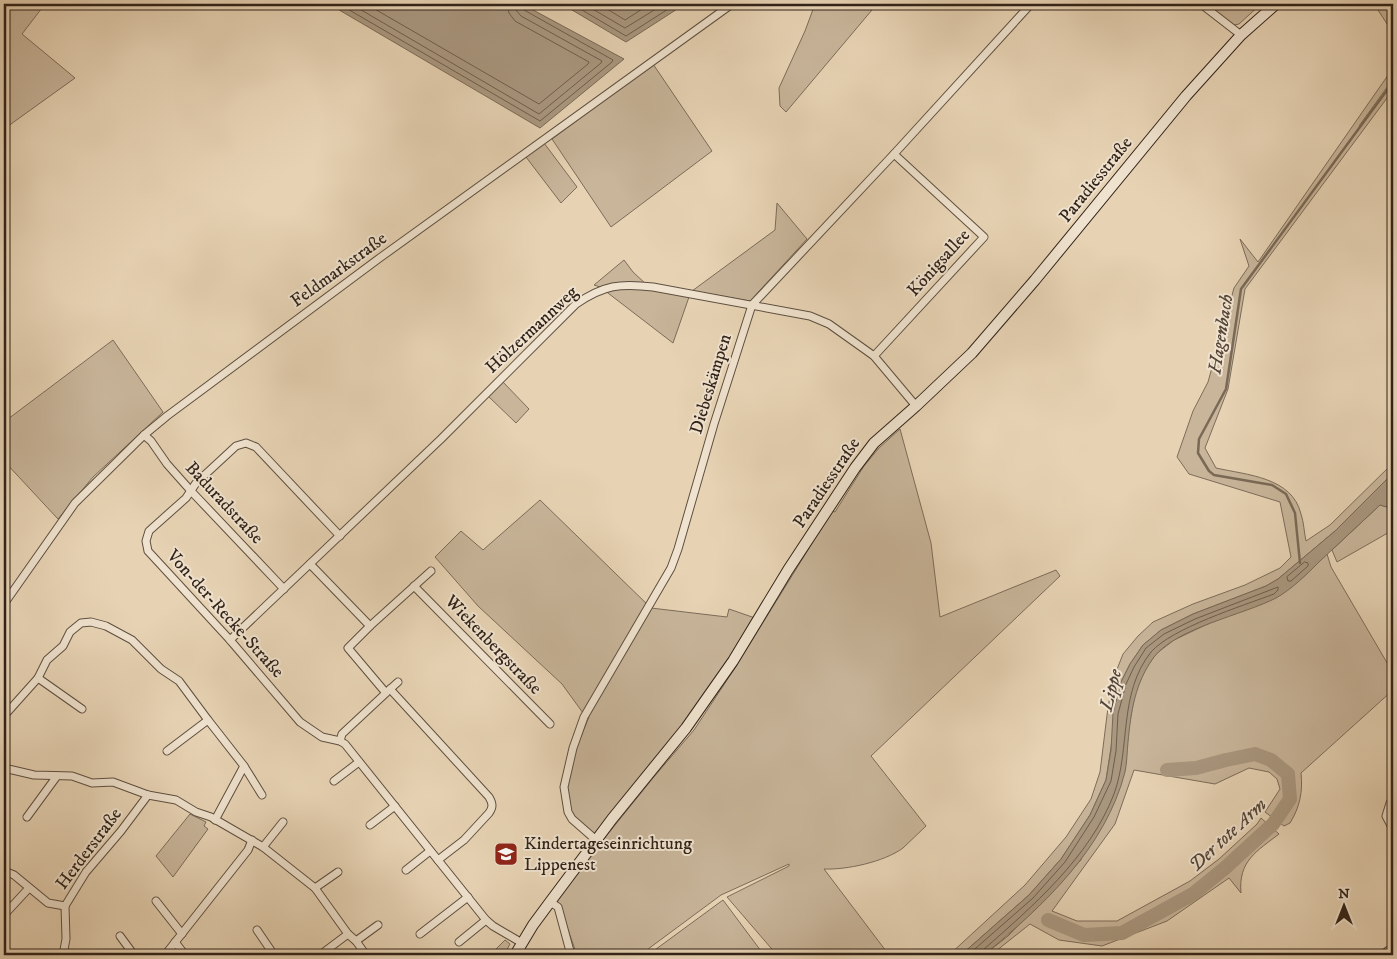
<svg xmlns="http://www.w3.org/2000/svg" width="1397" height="959" font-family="'IM FELL DW Pica',serif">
<rect width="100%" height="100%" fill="#e7d3b4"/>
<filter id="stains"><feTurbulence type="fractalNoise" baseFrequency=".004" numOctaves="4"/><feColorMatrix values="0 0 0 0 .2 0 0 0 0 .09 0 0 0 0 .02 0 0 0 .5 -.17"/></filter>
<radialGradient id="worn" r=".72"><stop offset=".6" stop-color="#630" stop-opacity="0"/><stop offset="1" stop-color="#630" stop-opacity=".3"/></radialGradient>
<g fill="#c8b59a" stroke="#7c6c5a">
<path d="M4 4H45L22 34 75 78 4 129Z"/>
<path d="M815 4H877L786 112 780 106 779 88 805 31Z"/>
<path d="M1206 4H1261L1239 24 1234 25Z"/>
<path d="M1374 4H1393V33Z"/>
<path d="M653 64 712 151 611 227 552 139Z"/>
<path d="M1393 68V79L1359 126 1360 127 1393 83V90L1245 289 1228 389 1205 448 1216 468C1247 475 1292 477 1301 514 1304 523 1304 532 1306 541L1330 525 1393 463V473L1335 531 1278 579 1266 586 1193 614 1161 630 1143 645 1130 664 1121 682 1106 780 1090 815 1061 859 1029 895 961 955H949L1025 885 1066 837 1091 799 1100 772 1108 707 1114 677 1123 654 1138 636 1153 622 1193 604 1245 585 1280 568 1291 557 1280 502 1189 474 1177 457 1193 411 1208 382 1234 288 1249 266 1240 239 1258 262Z"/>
<path d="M544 143 577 187 561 203 526 157Z"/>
<path d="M777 203 807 239 750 301 692 291 775 230Z"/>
<path d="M624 260 633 272 647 285 629 282 600 287 594 285Z"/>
<path d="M627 287 653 289 689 297 673 343 604 290Z"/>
<path d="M113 340 163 412 93 477 58 519 4 461V422Z"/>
<path d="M502 381 529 409 516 423 488 396Z"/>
<path d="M900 429 931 543 940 617 1056 570 1060 576 871 756 926 826C918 833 911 841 903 848 884 862 846 870 824 869L889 955H777L727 897 789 866V864L721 895 640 955H577L559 905 554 901 653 778 694 730 735 668 832 511 835 512 864 466 879 448Z"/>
<path d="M540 500 651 608 727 617 729 609 755 618 684 726 595 836C587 828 576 820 570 810 558 788 580 739 589 717L583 713 562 684 478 606 435 557 461 531 483 550Z"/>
<path d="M1380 505 1387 507 1393 505V530L1337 562 1332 550Z"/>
<path d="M1327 554 1331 567 1393 673V690L1301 773C1303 791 1300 807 1290 823L1284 826 1265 812 1280 789 1277 779 1269 772 1249 768 1215 784 1134 770 1115 824 1052 911 1077 921H1117L1190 881 1219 859 1257 824 1261 818 1279 834C1257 851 1238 861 1241 893L1229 878 1167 921 1102 946 1059 940 1030 924 991 955H984L1008 936 1081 860 1130 720 1134 696 1144 671 1156 654 1174 640 1300 580Z"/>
<path d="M190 814 206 822 204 826 208 829 173 877 156 856Z"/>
<path d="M723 900 764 955H648Z"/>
<path d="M505 940 510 944 504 955H490Z"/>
</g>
<g fill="#a9977f" stroke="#796956">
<path d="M329 4H522L624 59 540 128Z"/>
<path d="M562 4H685L626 42Z"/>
<path d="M1393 473V505L1387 507 1380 505C1360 524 1339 543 1319 562 1306 575 1292 589 1276 598 1243 615 1176 628 1154 657 1135 683 1131 711 1128 742 1127 752 1127 763 1125 772 1105 849 1043 906 984 955H961L1029 895 1061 859 1090 815 1106 780 1111 750 1113 713 1121 682 1130 664 1143 645 1161 630 1193 614 1266 586 1278 579 1335 531Z"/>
</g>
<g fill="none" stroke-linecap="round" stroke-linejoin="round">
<g stroke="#6d5d4c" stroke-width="1">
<path d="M339 4 540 121 612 62 613 60 524 10 521 4"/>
<path d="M351 4 539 114 601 63 602 61 521 16 516 10 515 4"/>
<path d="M366 4 539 104 588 64 589 62 515 21 509 13 507 4"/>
<path d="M572 4 626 36 676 4"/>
<path d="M584 4 625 28 664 4"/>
<path d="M599 4 625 20 650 4"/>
<path d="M1305 562 1308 563V566L1291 581H1288L1287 577Z"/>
<path d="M968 955 1033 898 1065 862 1094 817 1111 781 1116 751 1118 714 1126 684 1134 667 1146 648 1164 634 1195 619 1278 587V590L1274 594C1242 606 1172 628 1151 652 1118 694 1131 747 1114 794 1090 857 1032 907 983 950L982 955"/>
</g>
<path stroke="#796956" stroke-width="2.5" d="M1300 563 1295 513 1286 494 1272 485 1214 475 1209 471 1198 453 1199 439 1226 389 1241 289 1393 82"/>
<path stroke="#a9977f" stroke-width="14" d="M1048 920 1084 935 1122 933 1193 894 1225 868 1273 824 1290 799 1288 774 1271 760 1255 754 1226 760 1196 768 1167 770"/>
<g stroke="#5e4f40" stroke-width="9">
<g id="minor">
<path d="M1201 4 1241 35"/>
<path d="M874 356 984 237 894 154"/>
<path d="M144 435 151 441 167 464 191 491 284 589"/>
<path d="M340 536 256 447 246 443 236 446 196 483 186 498 149 531 146 541 148 551 230 640 300 722 322 737 340 741 345 744 486 920 493 926 522 943"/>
<path d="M310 564 370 626 348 648 386 693 342 734 340 741"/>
<path d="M414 586 550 724"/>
<path d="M4 604 75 503 144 435 167 416 381 257 732 4"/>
<path d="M370 626 431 571"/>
<path d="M230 640 441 439 576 304C604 285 620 283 653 287L810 316 829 324 874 356 916 406"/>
<path d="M38 678 82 709"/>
<path d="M390 689 489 797C493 804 493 807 489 813L464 840 438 860"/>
<path d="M388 691 398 682"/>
<path d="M4 716 38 678 47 660 63 646 70 632 81 623 91 622 106 626 132 640 161 669 179 681 208 720 244 766 215 820"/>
<path d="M167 751 208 720"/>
<path d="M244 766 262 795"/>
<path d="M4 768 34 775 72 776 92 783 113 782 148 795 176 800 196 812 211 817 263 847 315 888 348 934 356 941 366 955"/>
<path d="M334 781 359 762"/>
<path d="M1393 802 1390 803 1386 816 1393 829"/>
<path d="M27 817 57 776"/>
<path d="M370 825 395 806"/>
<path d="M596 840 572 819 568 812 564 787 573 748 584 717 671 568 678 549 714 424 752 305 894 154 1031 4"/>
<path d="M263 847 283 822"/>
<path d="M406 870 430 851"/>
<path d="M4 871 14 875 48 903 65 906"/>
<path d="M315 888 338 872"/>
<path d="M156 901 182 934"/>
<path d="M550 902 558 907 571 955"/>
<path d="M4 915 29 888"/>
<path d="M257 930 274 955"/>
<path d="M420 934 468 897"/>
<path d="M120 936 134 955"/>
<path d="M356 941 378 925"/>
<path d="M175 942 185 955"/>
<path d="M459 942 486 920"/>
<path d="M63 955 66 939 65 906 86 872 121 831 148 795"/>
<path d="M165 955 248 850 252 840"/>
<path d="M320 955 348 934"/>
<path d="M1382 955 1393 947"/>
</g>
</g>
<g stroke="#312319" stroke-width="12">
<path id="secondary" d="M515 955 533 925 550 902 612 819 686 728 733 661 788 570 855 468 874 443 916 406 972 353 1035 280 1186 96 1241 35 1276 4"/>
</g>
<use href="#minor" stroke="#efe2ce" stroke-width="7"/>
<use href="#secondary" stroke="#efe2ce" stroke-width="10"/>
</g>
<defs>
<g id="school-square" transform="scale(1.25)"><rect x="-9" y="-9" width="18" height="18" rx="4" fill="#8f2418" stroke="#efe2ce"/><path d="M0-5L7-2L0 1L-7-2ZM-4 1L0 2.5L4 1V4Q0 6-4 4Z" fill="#fff"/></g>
</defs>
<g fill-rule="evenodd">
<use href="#school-square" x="506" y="854"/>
</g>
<g text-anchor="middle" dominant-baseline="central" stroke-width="4" stroke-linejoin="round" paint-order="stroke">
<g font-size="18" fill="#312319" stroke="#efe2ce">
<text transform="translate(1096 180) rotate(-51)">Paradiesstraße</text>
<text transform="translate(939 263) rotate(-48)">Königsallee</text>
<text transform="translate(339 270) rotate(-36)">Feldmarkstraße</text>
<text transform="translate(532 330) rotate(-43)">Hölzermannweg</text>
<text transform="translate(711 384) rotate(-73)">Diebeskämpen</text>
<text transform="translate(827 483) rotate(-56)">Paradiesstraße</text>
<text transform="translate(224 503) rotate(47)">Baduradstraße</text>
<text transform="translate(225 614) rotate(48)">Von-der-Recke-Straße</text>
<text transform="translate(493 645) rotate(46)">Wiekenbergstraße</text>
<text transform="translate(89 849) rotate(-53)">Herderstraße</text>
</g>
<g font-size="18" fill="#312319" stroke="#efe2ce" text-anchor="start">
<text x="524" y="844">Kindertageseinrichtung<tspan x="524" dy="21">Lippenest</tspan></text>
</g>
<g font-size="19" font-style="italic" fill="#554638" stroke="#efe2ce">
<text transform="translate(1221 334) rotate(-81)">Hagenbach</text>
<text transform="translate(1111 690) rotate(-76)">Lippe</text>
<text transform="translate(1228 835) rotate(-43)">Der tote Arm</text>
</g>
</g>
<rect width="1397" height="959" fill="none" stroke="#e7d3b4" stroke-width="20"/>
<rect x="5" y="5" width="1387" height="949" fill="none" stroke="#312319" stroke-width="2.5"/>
<rect x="10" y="10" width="1377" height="939" fill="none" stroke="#312319"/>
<g transform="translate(1344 906)" stroke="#efe2ce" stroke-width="4" paint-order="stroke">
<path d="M0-4L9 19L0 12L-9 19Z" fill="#312319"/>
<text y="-8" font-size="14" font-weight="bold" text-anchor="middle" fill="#312319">N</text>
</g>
<rect width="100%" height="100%" filter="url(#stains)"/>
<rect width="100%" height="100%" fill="url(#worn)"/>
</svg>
